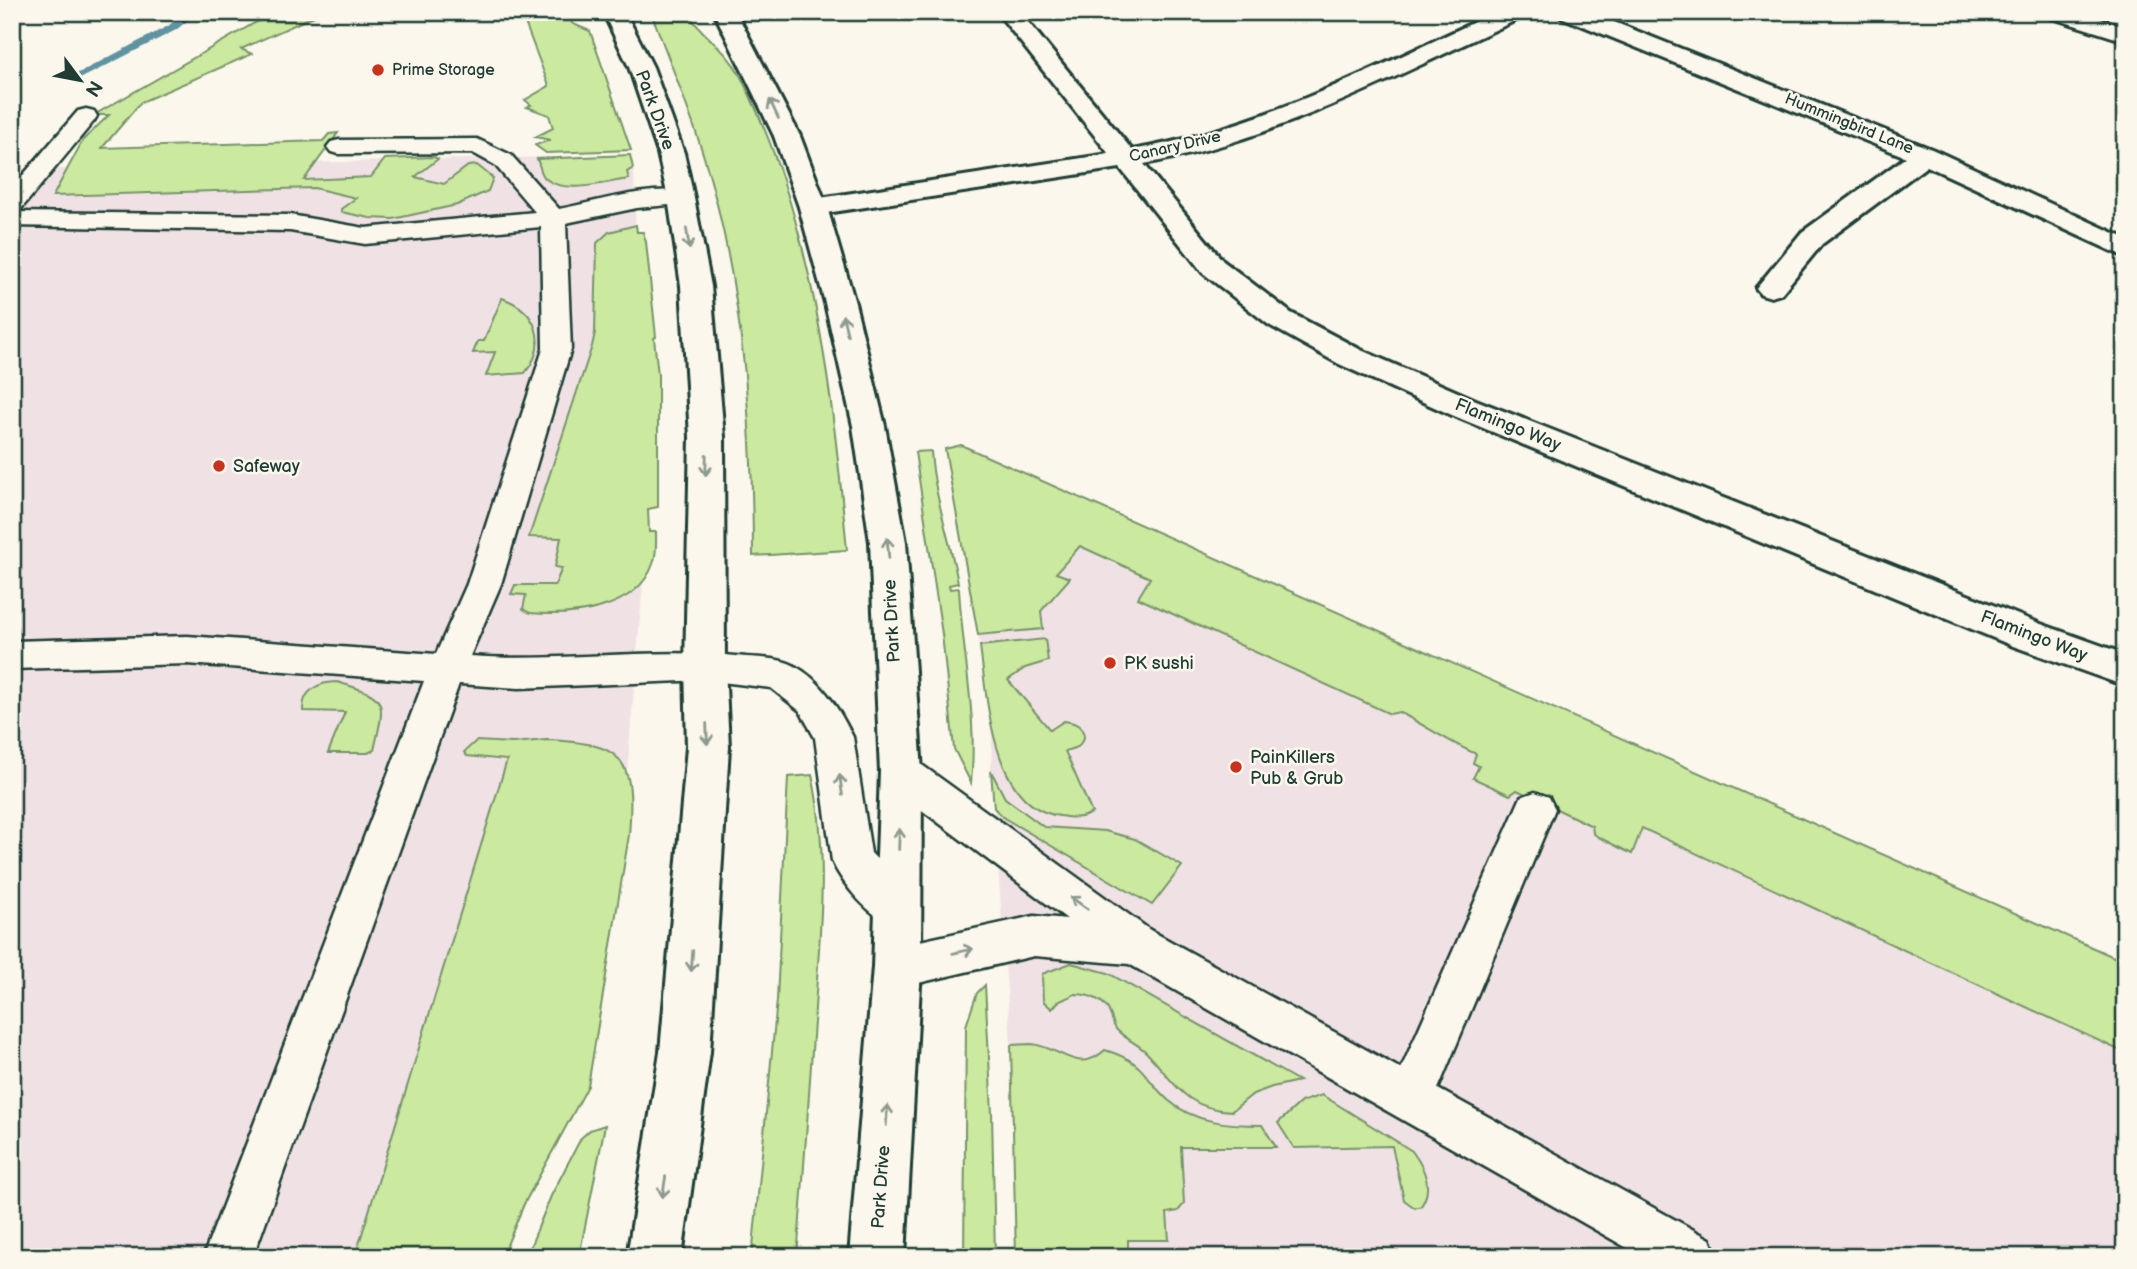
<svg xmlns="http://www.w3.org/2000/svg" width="2137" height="1269" font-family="'Balsamiq Sans',sans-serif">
<rect width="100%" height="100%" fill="#fbf7ec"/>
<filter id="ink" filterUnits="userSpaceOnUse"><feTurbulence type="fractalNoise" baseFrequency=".0143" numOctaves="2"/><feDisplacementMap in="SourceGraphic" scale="14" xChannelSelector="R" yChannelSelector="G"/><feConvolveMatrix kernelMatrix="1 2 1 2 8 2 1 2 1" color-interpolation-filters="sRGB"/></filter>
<g filter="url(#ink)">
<g fill="#f0e1e5">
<path d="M630 155 634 173 645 558 627 772 632 795 629 835 588 1086 524 1204 502 1257H12V170Z"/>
<path d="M961 445 2125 962V1257H1016L1011 1045 991 771 992 736 980 646 945 449Z"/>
</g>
<g fill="#cce9a0" stroke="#76936a" stroke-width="2">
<path d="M274 12H323L241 49 252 54 141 102 102 148 323 141 329 134 338 133 304 180 371 177 385 159 434 157 438 159 415 177 444 184 468 166 477 165 493 178 488 191 457 205 393 219 370 218 341 212V209L356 198 314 188 53 196 83 140 109 115H94Z"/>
<path d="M521 12H564L573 24 590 31 631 150 546 153 535 145 551 140 535 137 553 128 549 115 527 107 531 105 525 100 549 86Z"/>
<path d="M651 12H687C701 36 726 47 741 77 814 222 832 391 847 550L753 556C753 428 742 280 704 157 689 108 669 60 651 12Z"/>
<path d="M630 155 633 168 627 172 629 179C606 182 566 195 546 179 540 174 540 165 537 159Z"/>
<path d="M636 225 637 232H643L646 242 656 337 654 338 658 375V507L648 509 649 532H656C656 543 657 554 653 564 637 610 571 617 530 613L523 609 526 595 511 594 515 585H555L562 568 555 567 561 538 529 537 592 346 595 333 597 243 609 232Z"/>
<path d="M502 298C537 310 549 343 525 373L486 376 495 352 473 353 478 341H484Z"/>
<path d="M961 445 2125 962V1053L1642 828 1632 854 1598 837 1593 833 1592 826 1517 790 1510 795 1473 778 1479 766 1473 763 1476 754C1448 742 1426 726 1399 712L1390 714 1138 598 1150 578 1080 546 1056 573 1070 578 1041 611 1043 629 978 635 945 449Z"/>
<path d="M931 451C934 497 950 538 958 583L949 585 950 589 959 588C962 653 978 718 971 783L954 749 942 634 915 452Z"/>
<path d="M1045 639 1048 661 1025 668 1008 680 1050 730 1064 721C1075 722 1084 726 1084 738L1078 747 1065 751 1092 813C1081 819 1071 818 1060 816 992 808 987 698 980 646Z"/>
<path d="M337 682C388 697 386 699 374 750L368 753H328L345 712 303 711C302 691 318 682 337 682Z"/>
<path d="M546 740C625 743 635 758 629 835L588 1086 524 1204 502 1257H355L507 760 467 756 464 752 476 741 513 743Z"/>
<path d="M991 771 1005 798 1044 827 1105 831 1135 839 1182 866 1152 905 1004 818 994 808Z"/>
<path d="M812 775C829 851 820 931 815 1008 809 1091 804 1174 797 1257H752L777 1000 788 777Z"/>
<path d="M1071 963 1108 973 1299 1081 1272 1087 1253 1094 1232 1111C1184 1109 1175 1082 1146 1052 1137 1043 1125 1039 1116 1029 1112 1023 1113 1020 1110 1014 1106 1000 1088 994 1075 994L1058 1002 1052 1009 1043 1001 1042 974Z"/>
<path d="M985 985 992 1113 995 1257H964L966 1026 977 993Z"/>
<path d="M1031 1044C1060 1046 1077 1076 1105 1050 1147 1063 1140 1074 1168 1100 1194 1123 1229 1125 1262 1125L1276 1147H1181L1184 1204 1178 1211 1167 1213 1169 1240H1128V1257H1016L1011 1045Z"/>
<path d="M1322 1095 1412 1151C1424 1167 1434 1188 1421 1206L1415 1208 1404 1200 1392 1146 1294 1148 1278 1123 1301 1102Z"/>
<path d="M605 1125 579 1257H526L551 1196 581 1138 590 1130Z"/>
</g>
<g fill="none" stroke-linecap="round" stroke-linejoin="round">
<path fill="#5e93a1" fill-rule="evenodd" d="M186 12H198L176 30 78 80 69 78 168 26Z"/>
<g stroke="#1f3d34" stroke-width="5">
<g id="service">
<path d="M86 109 94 111 97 116 94 121 21 209 12 211V188L78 111Z"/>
<path d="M477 139 511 155 559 209C596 202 653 184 690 193L693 198 690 203 637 208 566 223 571 349 501 584 470 656C562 663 654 646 746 657 761 658 779 658 793 665 823 681 838 708 853 737L871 853 912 895 918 909 912 923 897 928C871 918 843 886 832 861L815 738 800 711 771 688 705 680 519 688 459 684 253 1257H203L424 681 187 664 12 669V641L187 636 436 654 467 584 543 349 541 227 365 244 290 231 12 226V212L290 215 365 228 535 212 495 165 473 153 339 154 331 152 327 147 331 142 339 140Z"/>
<path d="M901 756 915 760 1150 930 1401 1069 1521 797 1535 792 1549 797 1555 809 1438 1089 1710 1239 1717 1257H1643L1129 964 1034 956 897 988 882 982 875 967 882 952 897 946 1034 916 1067 919 887 784 882 772 887 760Z"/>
</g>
</g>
<g stroke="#1f3d34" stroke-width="6">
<g id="minor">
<path d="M997 12H1020L1132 150C1261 128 1378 66 1496 12H1526L1523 17C1400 73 1278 140 1144 164L1223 261 1291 313 1361 350 1476 400 2041 624 2125 654V686L2013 646 1454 416 1339 364 1269 325 1203 273 1120 168 813 215 803 213 799 207 803 201 813 199 1109 154Z"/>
<path d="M1558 12H1589L1934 150 2125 238V257L1927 166 1822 244 1781 294 1771 297 1761 294 1756 288 1802 232 1906 157 1561 17Z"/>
<path d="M2046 12H2080L2125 27V41L2049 17Z"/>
</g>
</g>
<g stroke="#1f3d34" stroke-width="6">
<g id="secondary">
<path d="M603 12H625L653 67 684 153 694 198 711 286 724 437 725 666 729 747 710 1052 682 1257H627L660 1052 687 747 685 666 690 437 681 286 668 198 658 153 629 67Z"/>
<path d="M714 12H736L800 136 827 207 855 303 885 426 906 542 922 772 921 967 905 1257H849L873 967 880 772 870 542 853 426 825 303 799 207 774 136Z"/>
</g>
</g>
<use href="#service" fill="#fbf7ec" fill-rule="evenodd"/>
<use href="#minor" fill="#fbf7ec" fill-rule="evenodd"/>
<use href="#secondary" fill="#fbf7ec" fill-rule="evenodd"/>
</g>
<defs><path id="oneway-shaft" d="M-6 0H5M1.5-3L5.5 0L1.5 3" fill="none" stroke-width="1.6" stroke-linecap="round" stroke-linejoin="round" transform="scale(1.75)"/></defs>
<g stroke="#8d9a90">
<use href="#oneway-shaft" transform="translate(774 109) rotate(-115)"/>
<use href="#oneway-shaft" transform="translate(688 239) rotate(81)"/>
<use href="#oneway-shaft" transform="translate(845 325) rotate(-103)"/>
<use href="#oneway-shaft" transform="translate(706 465) rotate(91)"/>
<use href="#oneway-shaft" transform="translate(888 548) rotate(-95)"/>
<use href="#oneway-shaft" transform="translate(707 734) rotate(88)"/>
<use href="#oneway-shaft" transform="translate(841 785) rotate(-98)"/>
<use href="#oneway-shaft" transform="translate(899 839) rotate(-88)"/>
<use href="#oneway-shaft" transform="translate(1079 903) rotate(-144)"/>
<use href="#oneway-shaft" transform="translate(963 951) rotate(-13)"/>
<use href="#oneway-shaft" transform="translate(692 961) rotate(94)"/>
<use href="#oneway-shaft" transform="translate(887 1115) rotate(-86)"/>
<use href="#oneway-shaft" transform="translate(664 1187) rotate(99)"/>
</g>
</g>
<g fill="#c8321e" stroke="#fbf7ec" stroke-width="2.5">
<circle cx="378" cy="70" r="7"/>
<circle cx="219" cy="466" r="7"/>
<circle cx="1110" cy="663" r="7"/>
<circle cx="1236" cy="767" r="7"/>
</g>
<g text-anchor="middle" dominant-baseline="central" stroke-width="5" stroke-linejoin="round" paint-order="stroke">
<g font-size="16" fill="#1f3d34" stroke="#fbf7ec" text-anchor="start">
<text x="392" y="70">Prime Storage</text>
</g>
<g font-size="16" fill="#1f3d34" stroke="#fbf7ec">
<text transform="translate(1849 124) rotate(22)">Hummingbird Lane</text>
<text transform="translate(1175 147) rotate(-13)">Canary Drive</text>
</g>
<g font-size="18" fill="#1f3d34" stroke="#fbf7ec">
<text transform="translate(655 110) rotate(70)">Park Drive</text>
<text transform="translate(1508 425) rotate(22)">Flamingo Way</text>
<text transform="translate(892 621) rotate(-93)">Park Drive</text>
<text transform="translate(2034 636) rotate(21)">Flamingo Way</text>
<text transform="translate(881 1187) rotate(-86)">Park Drive</text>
</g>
<g font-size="18" fill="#1f3d34" stroke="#fbf7ec" text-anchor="start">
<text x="233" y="466">Safeway</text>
<text x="1124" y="663">PK sushi</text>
<text x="1250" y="757">PainKillers<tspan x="1250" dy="21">Pub &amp; Grub</tspan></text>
</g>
</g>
<rect width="2137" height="1269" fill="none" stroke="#fbf7ec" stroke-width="42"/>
<rect x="21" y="21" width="2095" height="1227" fill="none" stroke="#1f3d34" stroke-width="2.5" filter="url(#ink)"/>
<g transform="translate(80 80) rotate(122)" stroke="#fbf7ec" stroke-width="5" paint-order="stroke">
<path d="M0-5L12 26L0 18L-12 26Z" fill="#1f3d34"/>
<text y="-10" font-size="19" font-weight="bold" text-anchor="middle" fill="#1f3d34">N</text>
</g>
</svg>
